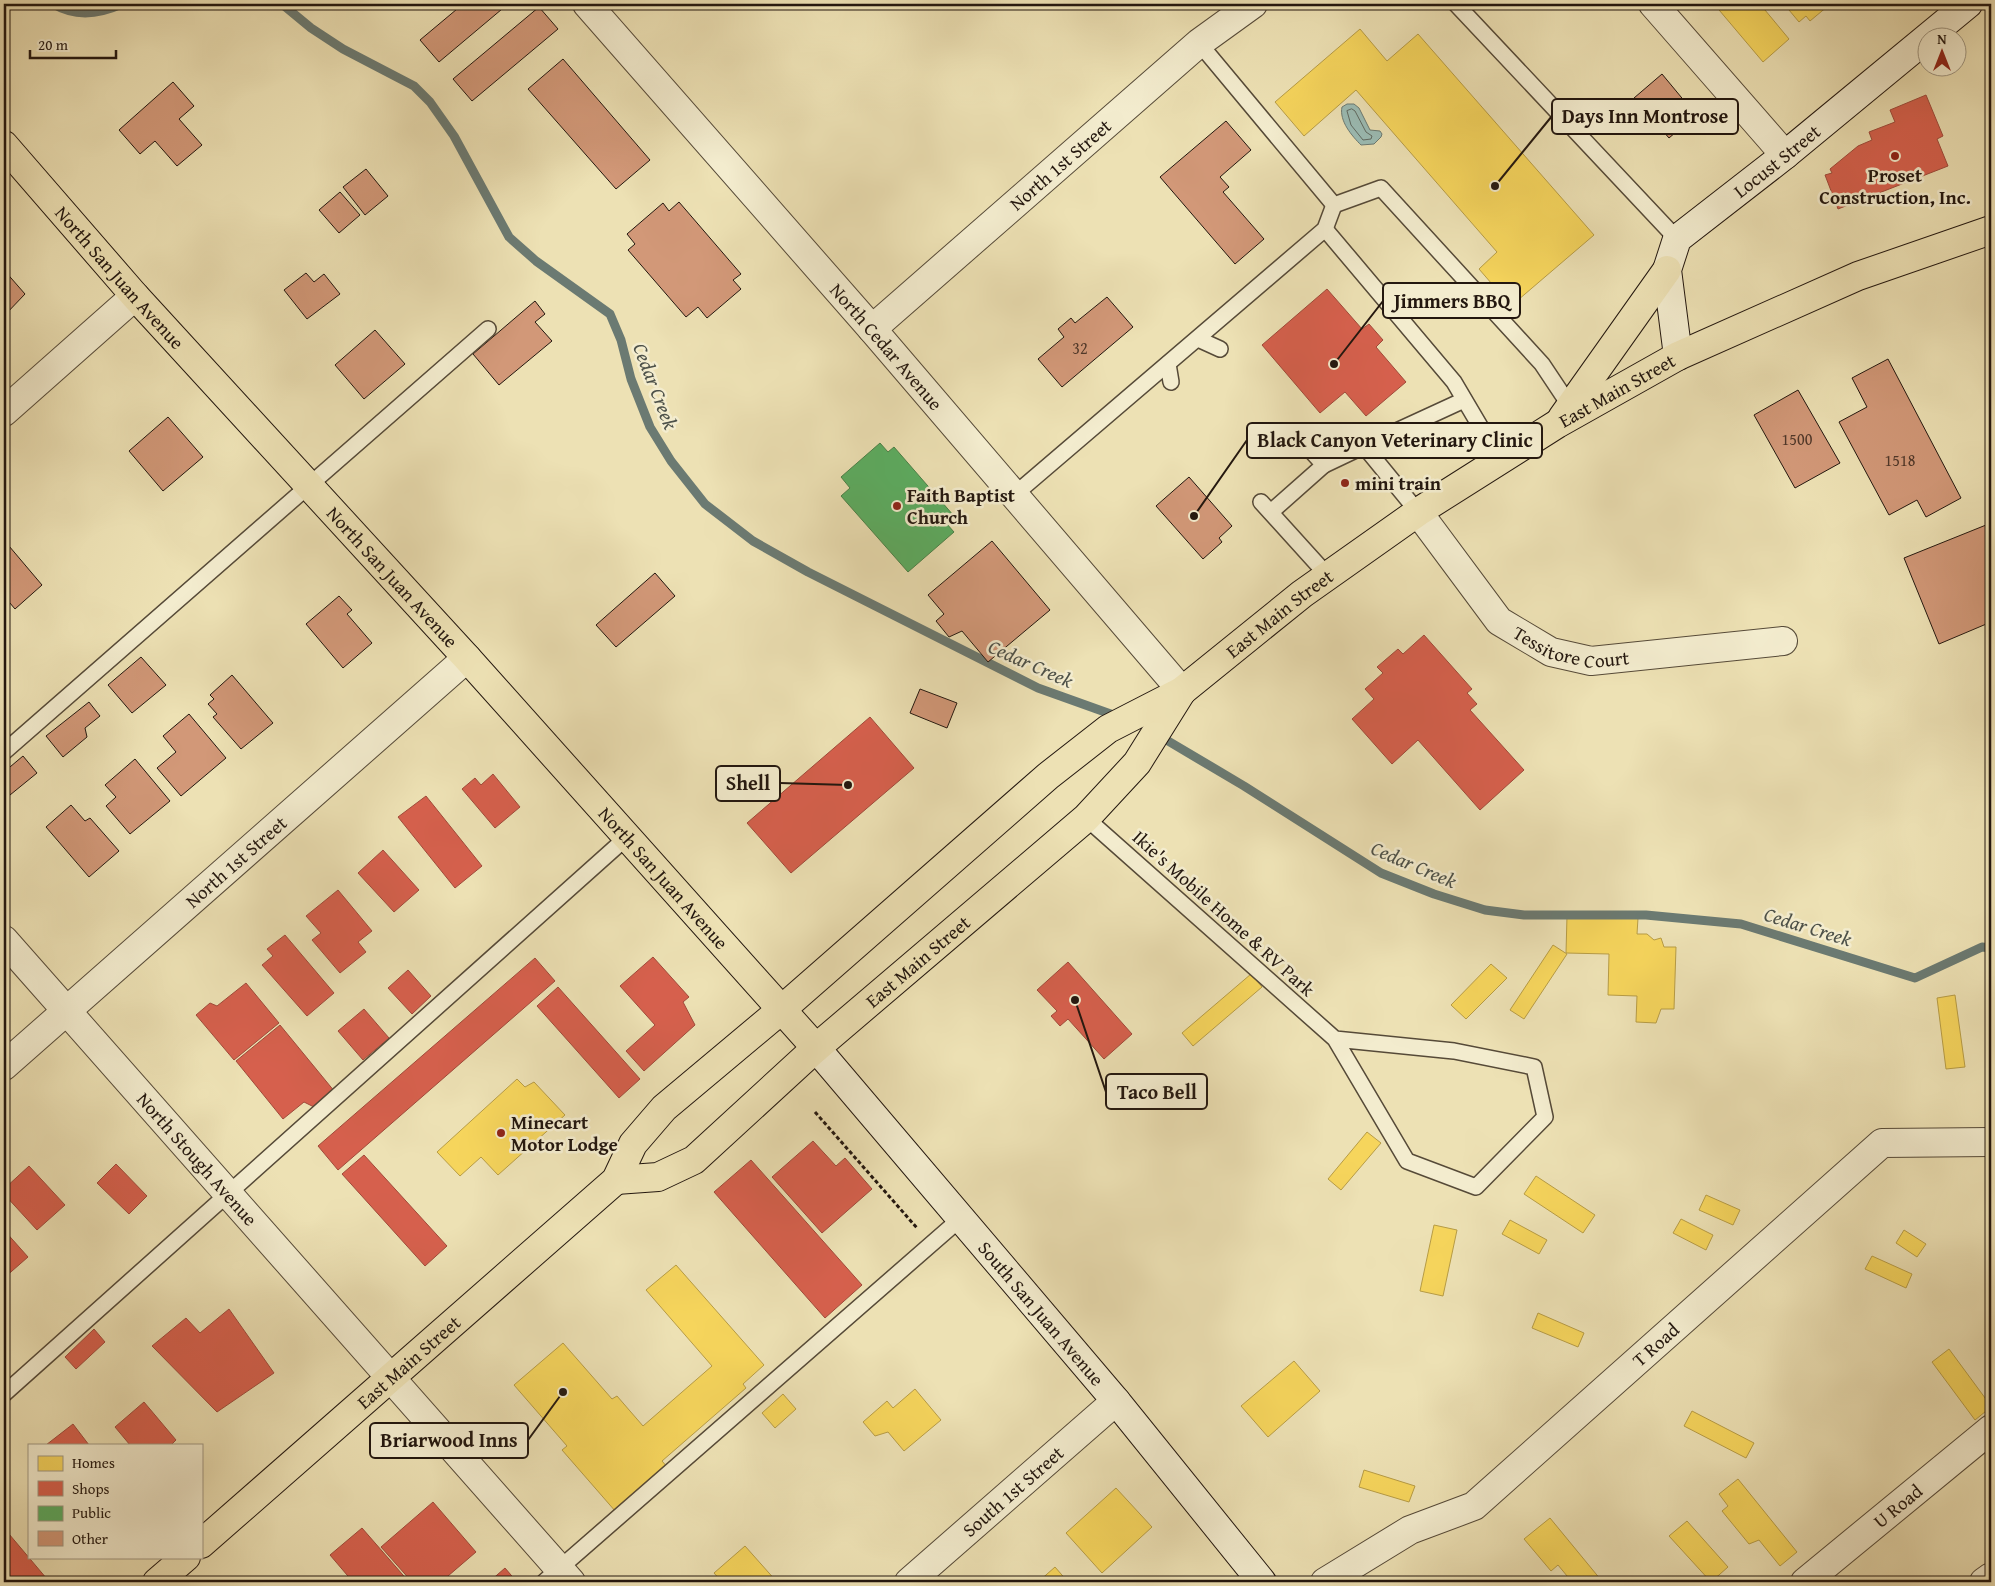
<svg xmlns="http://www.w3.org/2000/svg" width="1995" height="1586" font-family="'Gentium Book Plus',serif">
<rect width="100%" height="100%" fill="#ede1b4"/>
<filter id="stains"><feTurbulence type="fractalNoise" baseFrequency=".004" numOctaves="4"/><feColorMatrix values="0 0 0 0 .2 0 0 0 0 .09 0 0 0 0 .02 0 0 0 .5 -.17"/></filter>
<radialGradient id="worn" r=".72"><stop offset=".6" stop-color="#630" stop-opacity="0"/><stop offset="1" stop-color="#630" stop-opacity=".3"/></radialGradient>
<path fill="#9bbcb4" stroke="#6b7a72" d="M1347 104H1354L1359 108 1370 130 1380 131 1382 134 1381 137 1374 144 1361 145C1352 136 1339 121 1342 107Z"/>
<g fill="#f6d55c" stroke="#b79c45">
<path d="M1714 4H1760L1789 39 1763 62Z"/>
<path d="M1784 4H1826L1828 6 1810 21 1806 16 1799 22Z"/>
<path d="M1360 29 1387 61 1418 34 1594 235 1511 306 1479 269 1497 252 1356 90 1304 136 1275 102Z"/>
<path d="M1567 916 1638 918 1637 934H1647L1654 940 1661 938 1664 947H1676L1674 1009H1661L1656 1023 1636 1022 1637 996 1608 995 1609 954 1566 953Z"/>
<path d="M1553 945 1567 954 1524 1019 1510 1010Z"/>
<path d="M1491 964 1507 978 1466 1019 1451 1005Z"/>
<path d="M1251 974 1262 987 1193 1046 1182 1033Z"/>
<path d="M1955 995 1965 1067 1946 1069 1937 998Z"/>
<path d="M517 1079 525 1087 534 1082 565 1115 498 1175 481 1157 460 1176 437 1152Z"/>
<path d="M1367 1132 1381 1143 1341 1190 1328 1179Z"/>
<path d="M1536 1176 1595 1215 1583 1233 1524 1194Z"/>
<path d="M1706 1195 1740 1210 1733 1225 1699 1210Z"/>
<path d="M1681 1219 1713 1235 1706 1250 1673 1233Z"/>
<path d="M1510 1220 1547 1240 1539 1254 1502 1234Z"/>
<path d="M1434 1225 1457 1230 1443 1296 1420 1291Z"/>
<path d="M1904 1230 1926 1244 1917 1257 1896 1243Z"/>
<path d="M1872 1256 1912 1274 1906 1288 1865 1269Z"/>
<path d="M676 1265 764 1365 743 1384 746 1388 662 1461 668 1468 616 1512 562 1450 567 1446 514 1385 563 1343 612 1399 617 1396 643 1426 712 1366 646 1290Z"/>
<path d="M1538 1313 1584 1333 1578 1347 1532 1328Z"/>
<path d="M1949 1349 1991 1406V1407L1975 1420 1932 1362Z"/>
<path d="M1294 1361 1320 1391 1268 1437 1241 1406Z"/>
<path d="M915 1389 941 1420 904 1451 888 1432 875 1436 863 1422 887 1401 893 1408Z"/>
<path d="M783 1394 796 1409 775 1428 762 1413Z"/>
<path d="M1692 1411 1754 1443 1746 1458 1684 1426Z"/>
<path d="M1364 1470 1415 1486 1409 1502 1359 1487Z"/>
<path d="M1738 1479 1797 1552 1780 1566 1759 1540 1749 1544 1722 1511 1728 1506 1719 1494Z"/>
<path d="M1116 1488 1152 1527 1102 1573 1066 1533Z"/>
<path d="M1550 1518 1601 1580 1598 1582H1572L1558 1565 1551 1571 1524 1539Z"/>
<path d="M1687 1521 1728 1567 1711 1582 1669 1536Z"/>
<path d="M745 1546 777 1582H722L714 1573Z"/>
<path d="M1055 1567 1068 1582H1038Z"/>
</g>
<g fill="#d6604d" stroke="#a04a3a">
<path d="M1926 95 1943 136 1937 139 1948 166 1838 209 1825 175 1832 173 1830 169 1858 146 1872 140 1869 132 1895 122 1890 110Z"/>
<path d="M1327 289 1362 329 1369 324 1383 340 1376 347 1406 382 1366 416 1345 392 1320 413 1262 345Z"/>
<path d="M1424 635 1472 689 1467 693 1477 704 1470 710 1524 770 1480 810 1418 740 1392 764 1352 719 1374 699 1365 689 1383 673 1377 667 1398 649 1403 654Z"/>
<path d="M870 717 914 768 791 873 747 823Z"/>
<path d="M493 774 520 807 495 828 462 789 475 778 481 785Z"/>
<path d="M426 796 482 866 455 888 398 817Z"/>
<path d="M383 850 419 890 394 912 358 873Z"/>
<path d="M338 890 372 931 358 942 366 952 340 973 312 940 321 933 306 916Z"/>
<path d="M285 935 334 993 307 1016 262 965 273 956 267 949Z"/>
<path d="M653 957 689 997 683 1002 695 1025 644 1071 626 1051 655 1025 620 986Z"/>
<path d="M535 958 555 981 338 1170 318 1146Z"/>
<path d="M1068 962 1132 1034 1104 1059 1068 1019 1060 1026 1051 1016 1057 1011 1037 990Z"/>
<path d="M408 970 431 996 412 1014 388 988Z"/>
<path d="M246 983 279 1023 234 1060 196 1015 210 1003 217 1006Z"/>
<path d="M558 987 640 1079 619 1098 537 1006Z"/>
<path d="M364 1009 389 1038 363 1060 338 1031Z"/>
<path d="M280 1025 335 1092 316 1108 304 1102 283 1119 236 1061Z"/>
<path d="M813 1141 836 1166 845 1158 872 1189 822 1233 772 1177Z"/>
<path d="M364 1155 447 1246 425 1266 342 1174Z"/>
<path d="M751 1160 862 1285 825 1318 714 1192Z"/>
<path d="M116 1164 147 1196 129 1214 97 1183Z"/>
<path d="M29 1166 65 1205 37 1230 4 1194V1189Z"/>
<path d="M4 1230 28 1257 4 1278Z"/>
<path d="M229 1309 274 1373 217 1412 152 1346 186 1318 200 1333Z"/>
<path d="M94 1329 105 1342 76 1369 65 1357Z"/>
<path d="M144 1402 176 1440 171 1445H130L115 1427Z"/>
<path d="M73 1424 89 1445H46Z"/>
<path d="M433 1502 476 1552 441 1582H412L381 1547Z"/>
<path d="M362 1528 409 1582H353L330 1555Z"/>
<path d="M9 1534 47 1579 44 1582H4V1538Z"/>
<path d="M505 1568 517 1582H489Z"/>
</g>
<path fill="#5aae61" stroke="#4a8148" d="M880 443 888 452 894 447 954 516 946 523 954 532 908 572 841 496 850 488 841 477Z"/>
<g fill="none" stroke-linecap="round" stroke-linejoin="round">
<path stroke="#5f6a62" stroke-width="1" d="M1352 109 1355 111 1366 132 1372 136 1371 139 1363 140 1351 125 1347 111Z"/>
<g stroke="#6b7a72" stroke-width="9">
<path d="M53 4C75 17 100 14 122 4"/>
<path d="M282 4 311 28 343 49 414 86 430 102 454 136 509 237 536 261 610 314 621 340 631 379 650 427 671 461 705 504 753 541 808 572 1038 688 1119 717"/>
<path d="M1158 735 1244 786 1381 873 1434 894 1485 910 1524 915H1646L1741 924 1915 978 1982 947 1991 948"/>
</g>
</g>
<g fill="#d29878" stroke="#23170f">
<path d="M463 4H508L439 62 420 40Z"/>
<path d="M539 7 558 29 472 101 453 79Z"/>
<path d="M563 59 650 160 616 189 528 89Z"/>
<path d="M1662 74 1696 115 1669 138 1634 98Z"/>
<path d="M173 82 194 106 179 119 202 145 177 166 155 141 140 154 119 130Z"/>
<path d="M1226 121 1251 150 1220 177 1229 187 1223 192 1264 239 1235 264 1160 177Z"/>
<path d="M366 169 388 196 365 215 343 187Z"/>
<path d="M340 192 360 215 339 233 319 210Z"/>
<path d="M679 202 741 274 733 280 741 289 707 318 698 307 686 317 628 250 635 244 627 234 663 203 669 211Z"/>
<path d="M4 270 25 294 4 316Z"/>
<path d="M306 273 314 282 324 274 340 294 307 319 284 290Z"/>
<path d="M1107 297 1133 327 1062 387 1038 359 1064 337 1058 329 1071 318 1075 323Z"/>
<path d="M535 301 545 314 535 322 552 341 499 385 473 354Z"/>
<path d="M375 330 405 364 364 399 335 365Z"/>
<path d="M1888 359 1961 498 1926 517 1917 500 1889 515 1839 422 1867 407 1852 378Z"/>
<path d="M1798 390 1840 463 1795 488 1754 415Z"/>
<path d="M168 417 203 457 163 491 129 451Z"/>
<path d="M1189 477 1232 526 1219 538 1222 542 1203 559 1156 506Z"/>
<path d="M1991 523V622L1939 644 1904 558Z"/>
<path d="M992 541 1050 610 988 662 962 631 949 637 936 621 944 614 928 595Z"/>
<path d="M9 546 42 585 15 609 4 596V551Z"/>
<path d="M655 573 675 596 616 647 596 625Z"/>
<path d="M339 596 352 610 347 614 372 643 343 668 306 624Z"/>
<path d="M141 657 166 685 132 713 108 685Z"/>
<path d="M232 675 273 723 241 749 213 717 217 714 208 704 214 699 210 695Z"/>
<path d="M920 689 957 703 947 728 910 713Z"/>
<path d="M89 702 100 716 85 728 87 737 63 757 46 736Z"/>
<path d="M189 714 226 758 181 796 157 768 176 752 163 736Z"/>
<path d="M23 756 37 773 10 795 4 787V772Z"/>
<path d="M135 759 170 801 130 834 106 806 116 797 105 785Z"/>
<path d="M71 805 85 821 90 818 119 851 89 877 46 827Z"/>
</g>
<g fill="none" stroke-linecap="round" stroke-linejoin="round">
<g stroke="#564a38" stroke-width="18">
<g id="lane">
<path d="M1456 4 1677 239"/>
<path d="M1199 43 1334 205 1381 188 1542 364 1570 406"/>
<path d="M1325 229 1454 382 1500 460"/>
<path d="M1198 339 1220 349"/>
<path d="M1168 364 1171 382"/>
<path d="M1364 446 1464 400"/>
<path d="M1313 453 1324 465 1364 446 1418 512"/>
<path d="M1013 496 1325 229 1334 205"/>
<path d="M1261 502 1328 576"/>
<path d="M1271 512 1324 465"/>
<path d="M4 752 488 329"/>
<path d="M1086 818 1335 1039 1407 1161 1476 1187 1545 1117 1534 1067 1454 1051 1335 1039"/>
<path d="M4 1394 626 838"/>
<path d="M544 1582 960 1219"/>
</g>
</g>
<g stroke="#564a38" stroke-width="30">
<g id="street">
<path id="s1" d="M587 4 872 329 1182 691"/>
<path d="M1653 4 1785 155"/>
<path id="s2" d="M872 329 1199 43 1253 4"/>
<path d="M4 412 135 296"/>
<path id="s3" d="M1418 512 1499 621 1551 652 1591 661 1783 641"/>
<path id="s4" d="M4 940 571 1582"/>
<path id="s5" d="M4 1066 467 658"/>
<path id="s6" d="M909 1582 1116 1401"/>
<path id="s7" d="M1325 1582 1410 1530 1474 1506 1882 1143 1991 1142"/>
<path id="s8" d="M1805 1582 1991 1429"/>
<path d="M1984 1582 1991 1577"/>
</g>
</g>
<g stroke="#23170f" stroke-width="30">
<g id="secondary">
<path id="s9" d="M1678 356 1667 270 1677 239 1785 155 1968 4"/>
<path id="s10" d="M816 1048 1116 1401 1262 1582"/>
</g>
</g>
<g stroke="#23170f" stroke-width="30">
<g id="primary">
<path d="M616 1180 658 1177 694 1160 816 1048"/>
<path id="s11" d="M201 1544 616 1180 633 1144 664 1108 781 1010"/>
<path d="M157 1582 186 1557"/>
</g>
</g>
<g stroke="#23170f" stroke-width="30">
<g id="highway">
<path id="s12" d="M4 145 135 296 467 658 816 1048 1086 818 1137 763 1182 691"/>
<path d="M1562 418 1667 270"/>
<path id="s13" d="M781 1010 1048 776 1108 729 1182 691 1302 594 1418 512 1557 424 1678 356 1858 276 1991 230"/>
</g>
</g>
<path stroke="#23170f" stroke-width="3" stroke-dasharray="4 2.5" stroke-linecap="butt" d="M815 1112 917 1228"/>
<use href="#lane" stroke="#f3ecce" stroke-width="15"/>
<use href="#street" stroke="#f3ecce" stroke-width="28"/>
<use href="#secondary" stroke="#f3ecce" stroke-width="28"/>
<use href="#primary" stroke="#ede1b4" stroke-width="28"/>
<use href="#highway" stroke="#ede1b4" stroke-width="28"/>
</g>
<g fill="#8f2418" stroke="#f3ecce" stroke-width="2">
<circle cx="1895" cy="156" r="5"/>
<circle cx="1345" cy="483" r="5"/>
<circle cx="897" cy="506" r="5"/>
<circle cx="501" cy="1133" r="5"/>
</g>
<g text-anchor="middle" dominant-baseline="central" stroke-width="5" stroke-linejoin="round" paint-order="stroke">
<g font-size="16" fill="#4f3729">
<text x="1080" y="348">32</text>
<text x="1797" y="439">1500</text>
<text x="1900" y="460">1518</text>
</g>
<g font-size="19" fill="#23170f" stroke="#f3ecce">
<text stroke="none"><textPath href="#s9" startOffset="246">Locust Street</textPath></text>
<text stroke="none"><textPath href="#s2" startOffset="250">North 1st Street</textPath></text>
<text stroke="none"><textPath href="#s12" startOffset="176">North San Juan Avenue</textPath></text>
<text stroke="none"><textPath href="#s1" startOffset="455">North Cedar Avenue</textPath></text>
<text stroke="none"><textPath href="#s13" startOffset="1044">East Main Street</textPath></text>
<text stroke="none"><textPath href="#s12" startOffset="581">North San Juan Avenue</textPath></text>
<text stroke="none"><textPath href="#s13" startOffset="639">East Main Street</textPath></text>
<text stroke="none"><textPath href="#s3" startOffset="215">Tessitore Court</textPath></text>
<text stroke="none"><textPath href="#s5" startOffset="309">North 1st Street</textPath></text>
<text stroke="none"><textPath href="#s12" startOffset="986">North San Juan Avenue</textPath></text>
<text transform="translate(1224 913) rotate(42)">Ikie's Mobile Home &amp; RV Park</text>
<text stroke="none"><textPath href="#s12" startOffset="1348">East Main Street</textPath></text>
<text stroke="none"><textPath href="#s4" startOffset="292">North Stough Avenue</textPath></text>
<text stroke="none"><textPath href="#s10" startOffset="348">South San Juan Avenue</textPath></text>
<text stroke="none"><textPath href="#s7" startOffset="411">T Road</textPath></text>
<text stroke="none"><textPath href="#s11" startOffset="276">East Main Street</textPath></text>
<text stroke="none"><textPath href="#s6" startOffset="138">South 1st Street</textPath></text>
<text stroke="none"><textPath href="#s8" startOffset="120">U Road</textPath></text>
</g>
<g font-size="19" font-weight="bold" fill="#23170f" stroke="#f3ecce" text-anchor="start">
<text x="1895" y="175" text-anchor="middle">Proset<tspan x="1895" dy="22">Construction, Inc.</tspan></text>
<text x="1355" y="483">mini train</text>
<text x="907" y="495">Faith Baptist<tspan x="907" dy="22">Church</tspan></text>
<text x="511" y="1122">Minecart<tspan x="511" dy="22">Motor Lodge</tspan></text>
</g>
<g font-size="20" font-style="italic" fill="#4d5149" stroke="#f3ecce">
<text transform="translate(656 386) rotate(69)">Cedar Creek</text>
<text transform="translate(1031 663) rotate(24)">Cedar Creek</text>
<text transform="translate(1414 864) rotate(23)">Cedar Creek</text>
<text transform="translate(1808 926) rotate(17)">Cedar Creek</text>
</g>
</g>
<path fill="none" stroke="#23170f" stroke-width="2" d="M1495 186L1552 116M1334 364L1383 301M1194 516L1247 440M848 785L780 783M1075 1000L1106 1092M563 1392L528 1440"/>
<g fill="#23170f" stroke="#f3ecce" stroke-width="2">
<circle cx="1495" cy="186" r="5"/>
<circle cx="1334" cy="364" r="5"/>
<circle cx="1194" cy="516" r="5"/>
<circle cx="848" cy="785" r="5"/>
<circle cx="1075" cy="1000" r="5"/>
<circle cx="563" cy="1392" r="5"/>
</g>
<g fill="#f3ecce" stroke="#23170f" stroke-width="2">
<rect x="1552" y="99" width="186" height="35" rx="5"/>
<rect x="1383" y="283" width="137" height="35" rx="5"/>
<rect x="1247" y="423" width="295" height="35" rx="5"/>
<rect x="716" y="766" width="64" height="35" rx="5"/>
<rect x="1106" y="1074" width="101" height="35" rx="5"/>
<rect x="370" y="1423" width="158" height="35" rx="5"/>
</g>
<g font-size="20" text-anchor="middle" font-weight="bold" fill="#23170f">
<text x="1645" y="123">Days Inn Montrose</text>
<text x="1452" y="308">Jimmers BBQ</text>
<text x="1395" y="447">Black Canyon Veterinary Clinic</text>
<text x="748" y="790">Shell</text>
<text x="1157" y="1099">Taco Bell</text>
<text x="449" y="1447">Briarwood Inns</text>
</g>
<rect width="1995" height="1586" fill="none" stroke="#ede1b4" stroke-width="20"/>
<rect x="5" y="5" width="1985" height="1576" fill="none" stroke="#23170f" stroke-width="2.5"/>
<rect x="10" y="10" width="1975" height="1566" fill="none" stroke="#23170f"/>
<rect x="28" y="1444" width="175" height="115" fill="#f3ecce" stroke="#a09782"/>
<rect x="38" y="1456" width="25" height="15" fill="#f6d55c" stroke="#a09782"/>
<text x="72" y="1468" font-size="15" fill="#23170f">Homes</text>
<rect x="38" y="1481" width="25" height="15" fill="#d6604d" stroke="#a09782"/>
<text x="72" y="1494" font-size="15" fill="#23170f">Shops</text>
<rect x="38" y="1506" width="25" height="15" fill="#5aae61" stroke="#a09782"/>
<text x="72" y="1518" font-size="15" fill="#23170f">Public</text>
<rect x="38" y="1531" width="25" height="15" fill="#d29878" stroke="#a09782"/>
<text x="72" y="1544" font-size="15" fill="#23170f">Other</text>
<g transform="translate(1942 52)"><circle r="24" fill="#f3ecce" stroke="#a09782"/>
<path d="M0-4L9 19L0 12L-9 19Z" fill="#8f2418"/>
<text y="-8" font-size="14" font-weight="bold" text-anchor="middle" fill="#23170f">N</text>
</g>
<path d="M30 50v8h86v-8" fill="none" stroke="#23170f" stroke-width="2.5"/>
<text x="38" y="50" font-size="15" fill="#23170f" stroke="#f3ecce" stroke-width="4" paint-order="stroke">20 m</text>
<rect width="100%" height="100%" filter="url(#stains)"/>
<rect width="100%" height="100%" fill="url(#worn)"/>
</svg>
